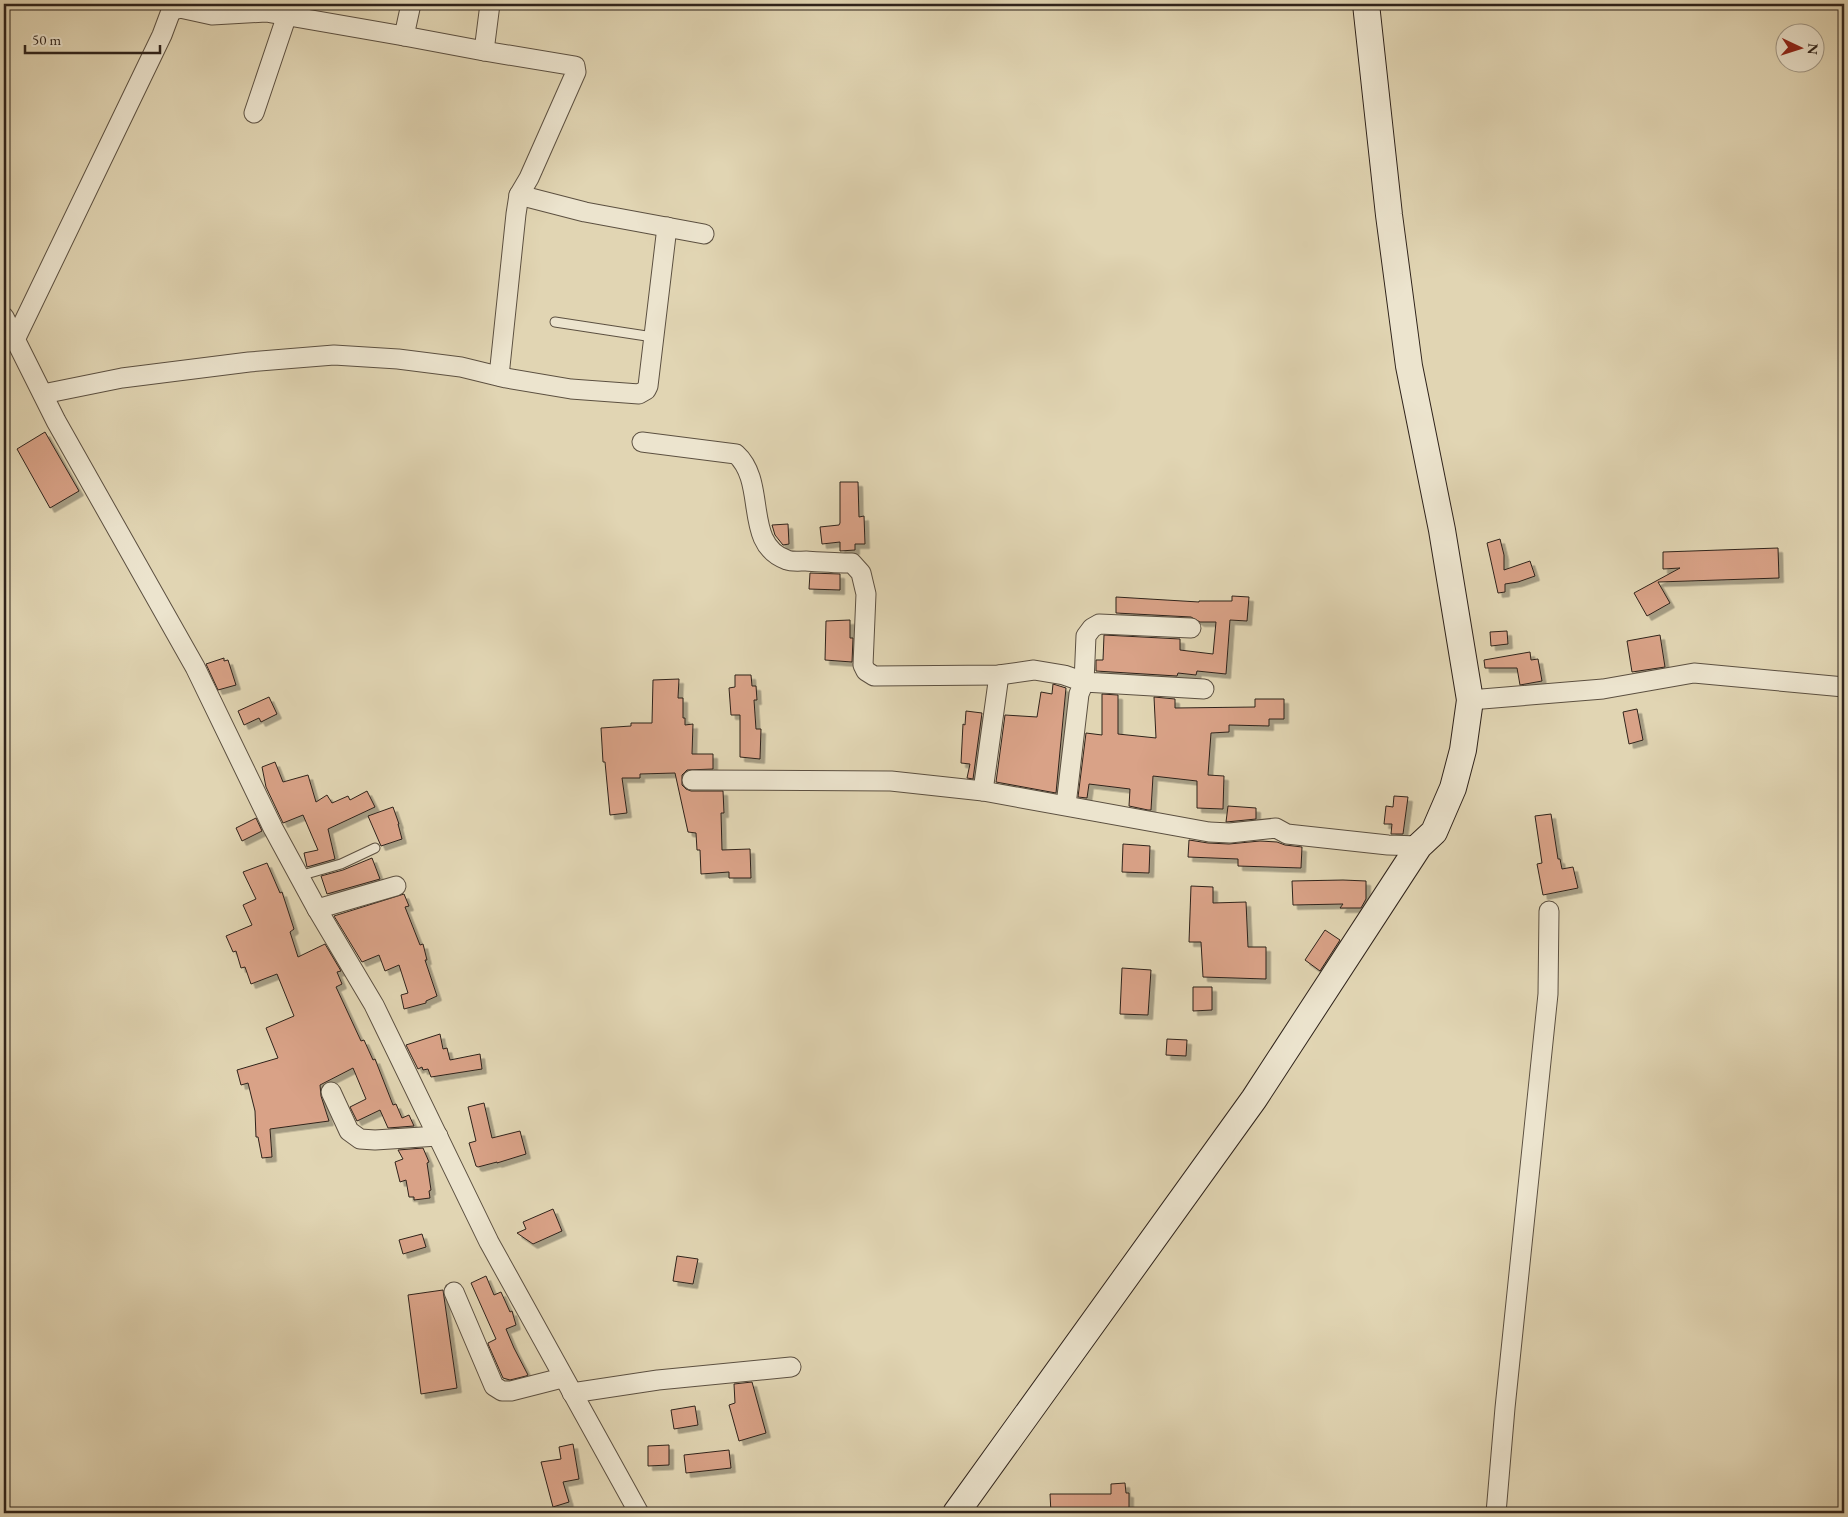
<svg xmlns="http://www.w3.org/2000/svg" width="1848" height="1517" font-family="'EB Garamond',serif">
<defs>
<filter id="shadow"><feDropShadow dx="4.5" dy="4.5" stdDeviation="0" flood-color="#0004"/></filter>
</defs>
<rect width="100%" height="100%" fill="#e1d5b3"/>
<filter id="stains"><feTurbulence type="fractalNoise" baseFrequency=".004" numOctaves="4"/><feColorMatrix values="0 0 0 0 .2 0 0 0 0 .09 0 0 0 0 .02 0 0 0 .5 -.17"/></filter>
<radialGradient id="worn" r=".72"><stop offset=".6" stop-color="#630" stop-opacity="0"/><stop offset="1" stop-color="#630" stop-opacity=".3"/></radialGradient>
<g fill="#d9a287" stroke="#2f231b" filter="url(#shadow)">
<path d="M45 432 79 491 50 508 17 449Z"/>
<path d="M840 482H858L859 517 864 516 865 544H855V550L840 551V542L822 544 820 527 839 525 840 523Z"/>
<path d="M788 524 789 544 783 545 775 535 772 525Z"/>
<path d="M1500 539 1504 555V570L1530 561 1535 576 1518 582 1505 584V592L1498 593 1487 543Z"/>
<path d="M1778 548 1779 578 1658 582 1670 603 1647 616 1634 593 1680 568 1663 569V552Z"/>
<path d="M810 573 840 574V590L809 589Z"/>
<path d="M1232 596 1249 597 1247 621 1230 620 1226 674 1197 671 1196 675 1178 673 1177 676 1096 671V660H1103L1104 635 1180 639V650L1213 654 1216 622H1200L1191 617 1116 613V597L1199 602V601H1232Z"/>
<path d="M850 620V638H853L852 662 825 660 826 621Z"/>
<path d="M1507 631 1508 644 1491 646 1490 632Z"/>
<path d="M1660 635 1665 667 1632 672 1627 641Z"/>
<path d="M1530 652 1531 660 1538 659 1542 681 1520 685 1517 668H1485L1484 660Z"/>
<path d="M224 658V661L228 660 236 685 218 690 206 664Z"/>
<path d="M735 675H751L752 686H756L757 700H754L756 729H761L760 759 740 757V715H731L729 688 735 687Z"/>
<path d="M679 679 678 698H683V718H685V725L693 724 692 754H713V769L687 770 682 775V785L686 789 691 791H723L724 813H721L722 850 750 849 751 878H729V872L701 874 700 850H697L696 833 688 832 675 773 640 774V778H622L627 813 610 815 605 762H603L601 728 631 726V723H652L653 680Z"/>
<path d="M1053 684 1066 688 1056 793 996 782 1005 715 1037 717 1041 692 1052 694Z"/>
<path d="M1102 694 1118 695V734L1156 738 1154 697 1175 699V708L1255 707V699H1284V719H1269V726L1229 725V732L1211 733 1208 775 1224 776 1223 809 1197 808V781L1153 776 1151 810H1148L1129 806 1130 789 1089 784 1087 798 1078 797 1086 733 1102 735Z"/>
<path d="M269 697 277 714 261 722 259 718 244 725 238 711Z"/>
<path d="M1637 709 1643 740 1629 744 1623 712Z"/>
<path d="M966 711 982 713 973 779 967 778 970 764 961 763 963 724 965 725Z"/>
<path d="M275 762 283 782 308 775 316 802 327 795 332 803 348 796 350 800 367 791 375 807 328 829 335 859 307 867 304 853 318 850 303 815 283 823 266 787 262 767Z"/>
<path d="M1394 796 1408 797 1403 834H1391L1392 824H1384L1386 806 1393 807Z"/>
<path d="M1228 806 1256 808V819L1226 822Z"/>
<path d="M393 807 399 824H398L402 839 381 846 368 816Z"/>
<path d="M1551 814 1558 859H1560L1562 869 1573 867 1578 888 1543 895 1537 864 1542 863 1535 816Z"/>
<path d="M256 818 262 831 242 841 236 828Z"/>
<path d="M1189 840 1208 843 1229 844 1260 841 1277 842 1285 845 1302 847 1301 868 1238 866V859L1188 857Z"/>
<path d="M1123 844 1150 846 1149 873 1122 872Z"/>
<path d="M372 858 380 879 327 894 321 876 343 870Z"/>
<path d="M267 863 280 893 282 892 294 929 290 932 298 957 325 944 341 971 337 972 342 984 336 987 361 1041 364 1040 373 1060 375 1059 393 1105 396 1104 402 1118 409 1115 414 1126 388 1128 380 1110 357 1121 350 1107 366 1099 353 1068 320 1085 321 1096 329 1121 270 1129 272 1157 262 1158 258 1137H256L255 1111 248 1083 241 1085 237 1070 278 1058 266 1028 294 1016 277 974 251 984 245 967 241 968 236 951 233 952 226 936 252 925 243 905 256 899 243 872Z"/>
<path d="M1343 880 1366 881V899L1361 908H1340L1343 904 1293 905 1292 881Z"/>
<path d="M1191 886 1213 887V903L1246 902 1248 947H1266V979L1203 977 1201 942H1189Z"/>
<path d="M404 894 409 906 405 907 420 945 423 944 427 960H425L437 996 426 1001V1003L404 1009 401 995 408 993 399 965 385 971 379 955 362 962 334 916Z"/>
<path d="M1325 930 1340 940 1320 971 1305 960Z"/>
<path d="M1122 968 1151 970 1148 1015 1120 1014Z"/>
<path d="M1193 987H1212V1010L1193 1011Z"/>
<path d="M440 1034 443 1049 447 1048 450 1060 480 1054 482 1069 431 1077 428 1069 423 1070 422 1067 418 1069 406 1045Z"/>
<path d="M1167 1039 1187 1040 1186 1056 1166 1055Z"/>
<path d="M484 1103 492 1138 520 1131 526 1154 497 1163V1162L478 1167 476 1166 469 1143 476 1141 468 1107Z"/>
<path d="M423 1148 429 1162 427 1163 431 1190 429 1191 430 1198 414 1200V1197H409L406 1180 400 1182 395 1162 403 1159 398 1150Z"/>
<path d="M553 1209 562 1231 533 1244 517 1233 526 1229 523 1222Z"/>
<path d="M422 1234 426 1247 403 1254 399 1240Z"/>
<path d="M677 1256 698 1259 693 1284 673 1281Z"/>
<path d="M486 1276 494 1295 501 1292 510 1312 512 1311 516 1325 506 1329 514 1348 528 1375 526 1376 510 1380 503 1378 488 1344V1343L496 1339 471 1283Z"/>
<path d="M443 1290 457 1388 421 1394 408 1295Z"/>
<path d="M752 1382 766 1433 739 1441 729 1405 735 1403 734 1384Z"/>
<path d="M695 1406 698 1425 674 1429 671 1410Z"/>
<path d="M573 1444 579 1479 563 1482 569 1502 553 1507 541 1462 561 1459 559 1447Z"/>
<path d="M669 1445V1465L648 1466V1446Z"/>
<path d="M729 1450 731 1468 686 1473 684 1455Z"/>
<path d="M1125 1483 1126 1493H1129V1513H1051L1050 1494H1111V1484Z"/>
</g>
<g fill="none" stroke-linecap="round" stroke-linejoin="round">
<g stroke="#5c5041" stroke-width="11">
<g id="lane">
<path d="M555 322 653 337"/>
<path d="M299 876 341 864 375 848"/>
</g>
</g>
<g stroke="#5c5041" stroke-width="21">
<g id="street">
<path d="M490 4 484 51 575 66 576 72 529 178 519 195 516 214 499 376"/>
<path d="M404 36 484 51"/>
<path d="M254 113 287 15"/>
<path d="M519 195 585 212 704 234"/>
<path d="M4 317 56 421 195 667 273 828 317 909 374 1005 489 1242 639 1513"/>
<path d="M15 340 162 35 171 11 180 8 212 15 266 12 404 36 411 4"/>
<path d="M43 394 122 378 249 362 334 355 398 359 461 367 506 378 571 389 639 394 646 390 648 386 667 227"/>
<path d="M642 442 736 454C768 483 742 544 787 560 792 562 800 561 806 561 822 562 837 563 852 563L861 573 866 594 863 665 866 671 874 676 999 675 1034 670 1064 675 1084 682 1079 694 1066 805"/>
<path d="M1191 628 1099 624 1092 628 1086 636 1084 682 1204 689"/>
<path d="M1470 700 1603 689 1694 673 1844 687"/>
<path d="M692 780 891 781 983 791 1209 832 1230 833 1276 828 1287 834 1388 845 1419 846"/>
<path d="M983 791 999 675"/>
<path d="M317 909 396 886"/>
<path d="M331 1092 349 1131 360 1139 375 1140 438 1136"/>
<path d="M454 1292 494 1386 502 1391H511L562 1378"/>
<path d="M572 1393 658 1380 791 1367"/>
<path d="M1496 1513 1505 1408 1548 994 1549 911"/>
</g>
</g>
<g stroke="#2f231b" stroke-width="28">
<path id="secondary" d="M956 1513 1254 1099 1419 846 1434 832 1453 788 1463 750 1470 700 1442 530 1409 366 1389 215 1366 4"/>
</g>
<use href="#lane" stroke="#ece4ce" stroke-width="9"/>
<use href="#street" stroke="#ece4ce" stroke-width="19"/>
<use href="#secondary" stroke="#ece4ce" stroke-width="26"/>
</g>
<rect width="1848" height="1517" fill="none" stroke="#e1d5b3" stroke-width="20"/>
<rect x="5" y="5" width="1838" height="1507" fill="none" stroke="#2f231b" stroke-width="2.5"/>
<rect x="10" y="10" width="1828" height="1497" fill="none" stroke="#2f231b"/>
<g transform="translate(1800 48) rotate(94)"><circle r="24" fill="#ece4ce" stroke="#a09786"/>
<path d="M0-4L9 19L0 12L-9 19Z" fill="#8f2418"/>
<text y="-8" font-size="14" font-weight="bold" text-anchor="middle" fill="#2f231b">N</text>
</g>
<path d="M25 45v8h135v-8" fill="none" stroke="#2f231b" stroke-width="2.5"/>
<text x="32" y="45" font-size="15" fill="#2f231b" stroke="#ece4ce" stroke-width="4" paint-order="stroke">50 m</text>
<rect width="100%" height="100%" filter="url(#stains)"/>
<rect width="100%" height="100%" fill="url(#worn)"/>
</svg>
